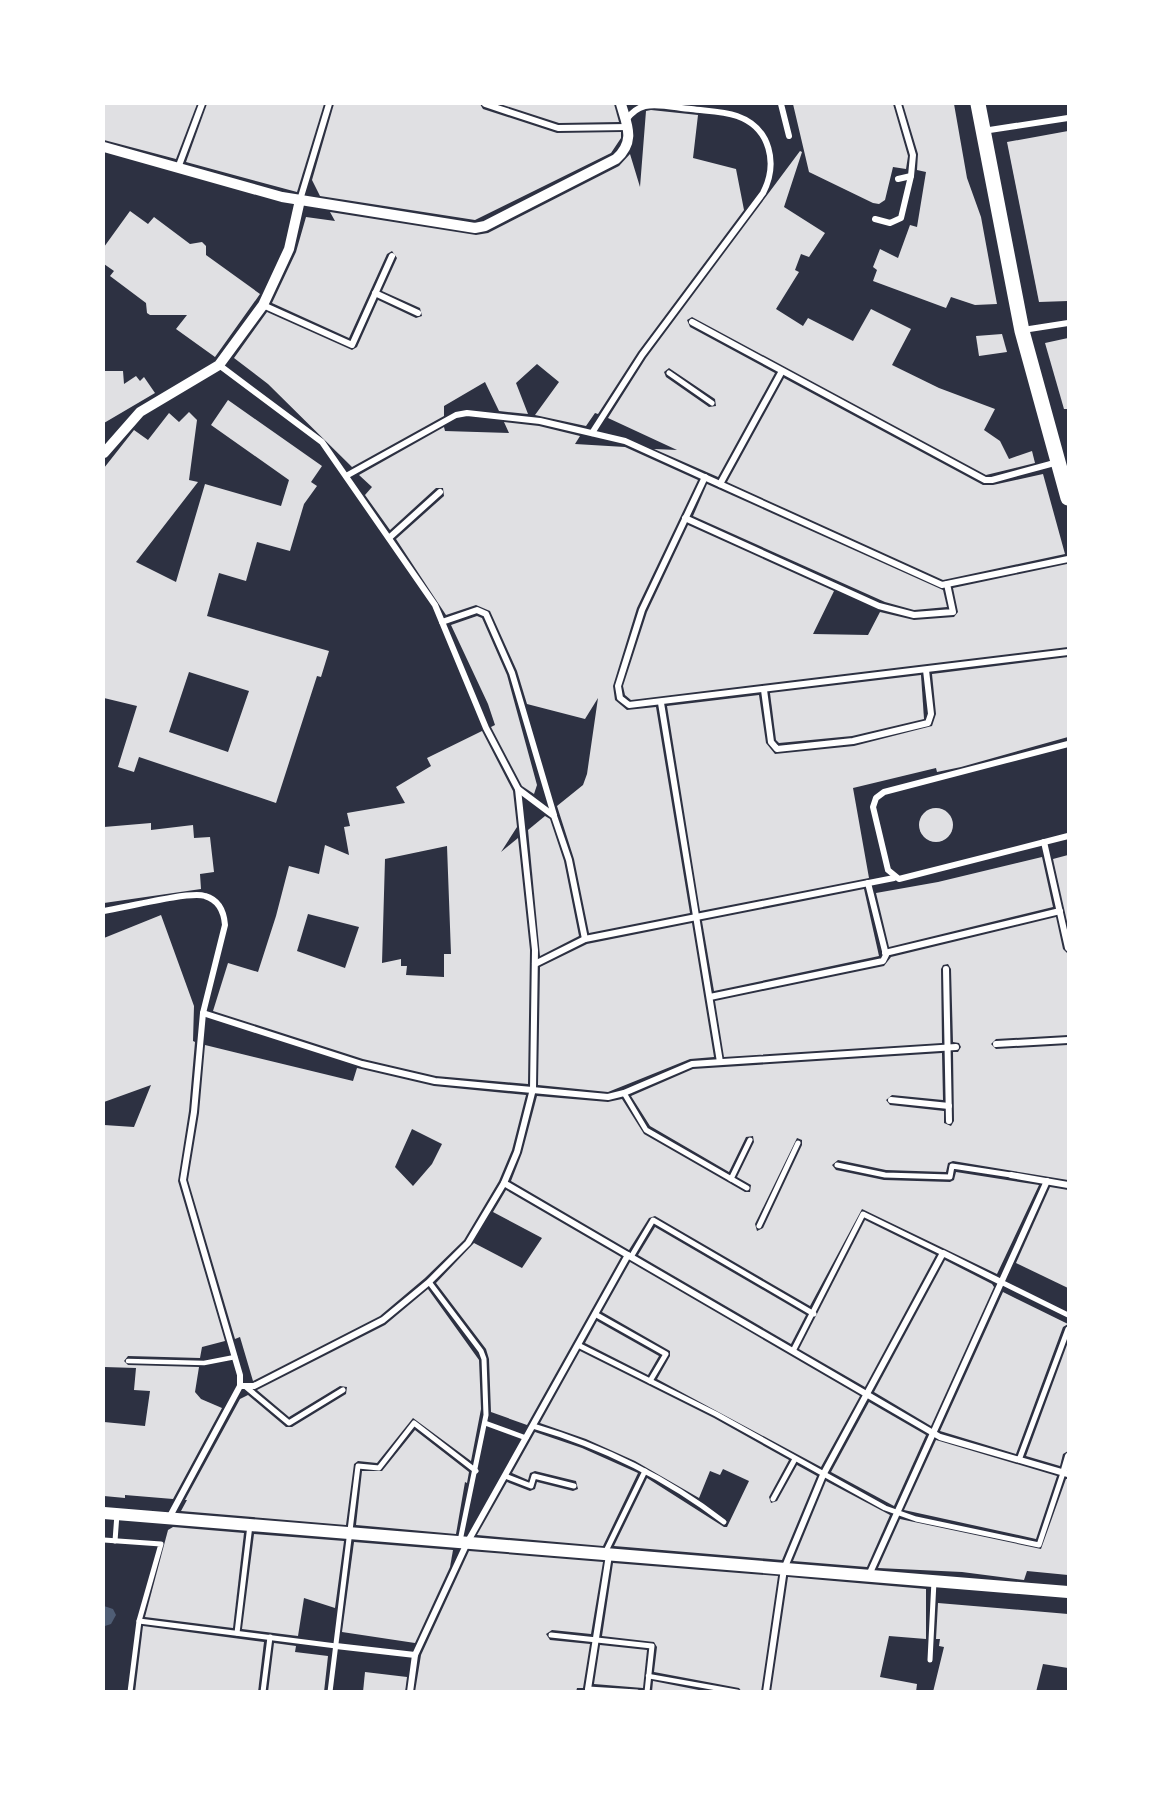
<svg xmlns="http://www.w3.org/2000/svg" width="1172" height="1795" font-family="Overpass,sans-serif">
<rect width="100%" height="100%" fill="#2d3142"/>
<path fill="#4f5d75" d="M104 1606 113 1609 116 1615 111 1624 105 1626Z"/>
<g fill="#e0e0e3" fill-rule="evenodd">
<path d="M104 104H197L176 159 104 140Z"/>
<path d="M207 104H324L297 192 186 162Z"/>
<path d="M334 104H480L483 109 557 133 621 132V138L611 153 475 220 320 196 312 180Z"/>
<path d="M500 104H614L619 122 559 123Z"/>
<path d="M793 104H893L908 156 906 169 893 167 885 200 879 204 873 203 809 172Z"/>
<path d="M903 104H954L967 178 981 217 997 304 975 305 951 297 946 308 873 281 877 270 873 267 880 249 898 258 910 225 917 227 926 172 917 170 918 154Z"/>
<path d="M651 110 698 115 693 158 736 169 744 210 638 352 598 414 595 413 586 426 535 415 559 382 537 364 516 383 528 414 499 411 485 382 444 406V416L352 467 268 384 234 358 267 312 352 350 357 347 378 300 416 318 422 316 420 308 382 291 397 258 392 251 387 254 349 338 272 303 296 252 306 217 335 221 330 212 476 235 488 233 619 166 630 154 640 187 646 111Z"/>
<path d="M1068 131V301L1039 302 1007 142Z"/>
<path d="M800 151 802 152 784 207 825 233 809 257 801 254 795 270 799 272 776 309 803 326 808 318 853 341 871 309 911 329 892 365 939 388 995 409 984 430 1000 441 1009 459 1032 451 1035 463 986 475 692 317 687 320 690 327 775 373 718 477 654 449 677 450 608 418 646 358ZM669 368 715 399 716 406 709 407 666 377 664 372Z"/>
<path d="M130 211 148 224 154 217 190 244 202 242 206 246V255L260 294 215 357 176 329 187 315H150L147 313 146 303 110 276 114 271 104 264V247Z"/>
<path d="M1002 334 1007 352 979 356 976 336Z"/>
<path d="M1068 338V409H1064L1045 343Z"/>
<path d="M104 371H123L124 384 136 376 140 381 144 377 155 393 104 423Z"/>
<path d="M784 378 983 485H993L1043 474 1065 554 943 580 727 482Z"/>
<path d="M228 400 322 466 311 482 317 486 304 504 290 551 257 542 246 581 219 573 207 616 329 651 321 677 317 676 276 803 139 757 134 772 118 767 137 706 104 698V468L134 430 148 440 169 413 179 422 189 412 197 420 189 480 198 482 136 562 176 582 205 484 281 506 289 480 211 425ZM189 672 249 691 228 752 169 732Z"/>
<path d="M504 422 539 426 580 436 575 444 625 447 698 480 637 608 613 686 615 700 627 710 656 707 690 913 589 933 574 859 557 806 583 785 587 774 598 698 585 719 527 704 517 671 490 611 476 605 446 615 396 539 444 496 443 488H436L390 530 365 495 372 487 359 475 444 427 445 431 509 433Z"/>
<path d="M707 484 943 590 947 607 914 610 885 602 693 516Z"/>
<path d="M688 525 834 591 813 634 868 635 880 612 914 620 954 617 958 612 953 588 1067 564 1068 647 631 700 625 695 623 686 647 612Z"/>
<path d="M477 616 482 618 507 675 537 785 534 794 522 786 491 727 495 725 488 704 451 625Z"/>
<path d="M1068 657V737L961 767 937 772 936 768 853 788 869 878 700 911 667 706 759 695 766 743 775 754 854 746 932 726 936 714 932 674Z"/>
<path d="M921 675 924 719 852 736 779 743 776 740 770 693Z"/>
<path d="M482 731 513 791 517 827 501 852 518 838 530 950 528 1084 436 1076 363 1059 213 1011 228 963 258 972 276 916 289 866 319 874 325 845 349 855 344 827 350 826 347 813 405 803 396 787 431 766 427 758ZM447 846 451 954H444V977L406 975 407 966H401V959L382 963 385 859ZM308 914 359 927 345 968 297 951Z"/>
<circle cx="936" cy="825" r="17"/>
<path d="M545 816 550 819 564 861 579 936 540 956 528 830Z"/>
<path d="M151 823V830L193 825 194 838 210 837 214 872 200 874 201 889 104 903V827Z"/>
<path d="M1068 855V926L1053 859Z"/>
<path d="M1042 857 1053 907 889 947 876 893 938 882Z"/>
<path d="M864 889 879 956 714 991 702 921Z"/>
<path d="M161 915 194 1006 193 1041 195 1042 189 1111 178 1181 225 1341 202 1347 200 1358 128 1356 124 1361 128 1365 199 1367 195 1392 201 1399 222 1408 173 1499 125 1495V1498L104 1496V1422L145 1426 150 1391 134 1390 136 1368 104 1367V1125L134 1127 151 1085 104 1102V938Z"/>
<path d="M1056 917 1063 949 1067 953 1068 1035 996 1039 991 1044 996 1049 1068 1045V1180L953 1161 948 1163 946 1172 886 1170 838 1160 832 1165 836 1170 884 1180 950 1182 954 1180 956 1172 1039 1185 997 1274 862 1209 810 1306 655 1216 649 1218 629 1250 511 1181 522 1153 537 1096 608 1102 622 1099 644 1134 745 1192H750L751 1185 737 1177 754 1142 753 1136 746 1137 729 1172 650 1126 631 1096 693 1069 942 1053 943 1100 892 1095 886 1100 890 1105 944 1111V1123L951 1126 954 1121 953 1052H958L961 1047 959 1043 953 1042 951 969 948 964 943 965 941 969 942 1043 724 1057 715 1001 884 966 891 957ZM797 1138 802 1140V1145L763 1228 757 1231 755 1224Z"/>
<path d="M692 923 714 1057 690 1059 608 1092 538 1085 540 967 587 944Z"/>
<path d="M205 1045 353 1081 357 1068 434 1086 526 1095 512 1150 499 1181 464 1240 425 1278 380 1316 253 1381 240 1337 235 1339 188 1180 199 1113ZM412 1129 442 1144 432 1164 413 1186 395 1167Z"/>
<path d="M1050 1187 1068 1190V1288L1016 1263Z"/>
<path d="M506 1190 621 1257 527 1425 491 1412 489 1359 486 1349 436 1283 474 1243 522 1268 542 1238 493 1212Z"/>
<path d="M865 1220 936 1255 865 1387 799 1349Z"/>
<path d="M655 1227 806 1315 791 1344 638 1255Z"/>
<path d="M945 1260 992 1284 994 1287 931 1426 874 1392Z"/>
<path d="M630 1262 860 1396 821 1467 657 1379 670 1356V1351L602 1312Z"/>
<path d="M428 1289 479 1360 481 1409 471 1461 413 1418 377 1463 358 1461 354 1464 346 1525 181 1511 187 1500H185L240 1399 248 1395 286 1427H292L346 1394 347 1387 340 1386 289 1417 257 1390 385 1325Z"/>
<path d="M1003 1292 1068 1324 1063 1327 1016 1454 940 1431Z"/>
<path d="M597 1321 659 1356 648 1375 585 1343Z"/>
<path d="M1068 1342V1451L1063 1454 1060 1466 1026 1456Z"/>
<path d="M580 1351 714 1418 789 1460 769 1497 771 1503 777 1501 797 1465 817 1476 782 1560 614 1546 647 1478 724 1527H727L749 1481 723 1469 720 1475 710 1471 699 1498 635 1461 586 1439 540 1423Z"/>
<path d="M869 1402 926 1435 894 1506 831 1472Z"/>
<path d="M415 1430 469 1472 467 1483 465 1482 456 1534 356 1525 362 1471H382Z"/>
<path d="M535 1432 582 1448 638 1473 603 1546 477 1535 507 1482 530 1491 535 1489 537 1482 573 1491 578 1489 576 1481 535 1471 530 1473 528 1480 512 1473Z"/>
<path d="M936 1440 1057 1476 1036 1539 904 1510Z"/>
<path d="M1066 1479H1068V1575L1027 1571 1024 1580 962 1572 878 1568 900 1519 1041 1549Z"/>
<path d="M826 1481 890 1515 867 1567 793 1561Z"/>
<path d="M173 1527 244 1533 233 1628 145 1617 168 1530Z"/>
<path d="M254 1534 344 1541 335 1608 304 1598 298 1636 242 1629Z"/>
<path d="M354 1542 453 1550 450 1567 415 1643 342 1632Z"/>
<path d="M469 1551 603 1562 591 1634 552 1630 546 1634 550 1640 590 1644 583 1688H577L576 1692H415L421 1655Z"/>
<path d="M613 1563 778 1576 761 1692H742L739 1688 654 1672 657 1647 654 1642 602 1636Z"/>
<path d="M788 1577 926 1589V1639L889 1636 880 1677 917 1684 916 1692H771Z"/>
<path d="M938 1603 1068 1614V1668L1043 1664 1036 1692H933L944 1647 939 1646 940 1639H936Z"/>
<path d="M143 1626 264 1642 258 1692H135Z"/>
<path d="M274 1643 296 1646 295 1652 328 1656 324 1692H268Z"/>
<path d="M600 1645 647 1650 643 1688 594 1684Z"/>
<path d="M365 1672 407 1677 405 1692H363Z"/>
<path d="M653 1681 709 1692H652Z"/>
</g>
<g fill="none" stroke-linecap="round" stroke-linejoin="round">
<g stroke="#fff" stroke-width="4.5">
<path d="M128 1361 204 1363 235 1357"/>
<path d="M648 1676 738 1692"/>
</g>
<g stroke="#fff" stroke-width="5">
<path d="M669 373 712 403"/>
<path d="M624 1093 646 1130 747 1188"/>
<path d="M837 1165 885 1175 950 1177 952 1166 1011 1175"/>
<path d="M731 1179 750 1140"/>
<path d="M759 1226 798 1143"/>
<path d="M631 1257 653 1220 814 1314"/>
<path d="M429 1282 481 1351 484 1359 486 1415 460 1541"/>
<path d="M1001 1282 1068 1315"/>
<path d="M595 1314 666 1354 650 1381"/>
<path d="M578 1345 716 1414 885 1508 916 1519 1039 1545 1063 1473"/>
<path d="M793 1351 863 1214 943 1253"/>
<path d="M246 1387 289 1423 343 1390"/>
<path d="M485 1423 526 1438"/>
<path d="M533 1426C602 1446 667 1478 724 1522"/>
<path d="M1019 1460 1068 1329"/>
<path d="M505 1476 531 1486 534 1476 574 1486"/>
<path d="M773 1499 795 1459"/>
<path d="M104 1540 161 1544 139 1621 130 1692"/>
<path d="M115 1541 117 1514"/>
<path d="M605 1553 645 1471"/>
<path d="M139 1621 336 1646"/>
<path d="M237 1633 250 1525"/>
<path d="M551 1635 652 1646 647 1692"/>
<path d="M930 1660 934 1581"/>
<path d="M588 1689 637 1692"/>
<path d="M263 1692 270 1637"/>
<path d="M330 1692 358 1466 379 1468 414 1423 476 1471"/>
</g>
<g stroke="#fff" stroke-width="6">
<path d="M485 104 558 128 628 127"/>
<path d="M781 104 789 136"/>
<path d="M983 131 1068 118"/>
<path d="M178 168 202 104"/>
<path d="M898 179 911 176 913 155 898 104"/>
<path d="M300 200 329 104"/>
<path d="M875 219 890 223 901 218 911 176"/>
<path d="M375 293 418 313"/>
<path d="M263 305 352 345 392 256"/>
<path d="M692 322 985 480H992L1058 462"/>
<path d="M1023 330 1068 323"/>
<path d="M219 365 322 442 435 605 486 728 518 789 554 816 569 860 585 939"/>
<path d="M592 433 642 355 763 193C778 164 771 128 737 116 723 111 706 111 691 109 677 108 659 103 645 106 637 108 631 113 626 120"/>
<path d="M346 476 456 415 467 413 540 421 625 441 942 585 1068 559"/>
<path d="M705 477 642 610 618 686 620 698 629 705 1068 652"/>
<path d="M720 484 782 371"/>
<path d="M685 518 879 606 914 615 953 612 947 584"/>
<path d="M389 538 440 492"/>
<path d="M442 622 477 610 486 614 512 673 554 815"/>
<path d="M764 690 771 742 777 749 853 741 928 723 931 714 926 670"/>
<path d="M661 703 720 1062"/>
<path d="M1068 744 884 792 876 798 873 807 888 870 899 879 1068 836"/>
<path d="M1044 842 1068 948"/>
<path d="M104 911C124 908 189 891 205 896 219 900 224 912 225 925L203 1013 194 1112 183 1180 240 1375V1386L169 1518"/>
<path d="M885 953 1060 911"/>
<path d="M535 964 585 939 894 878"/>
<path d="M946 969 949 1121"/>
<path d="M710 997 883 961 886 955 868 883"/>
<path d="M203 1013 362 1064 435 1081 608 1097 624 1093 692 1064 956 1047"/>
<path d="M996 1044 1068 1040"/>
<path d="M891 1100 949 1106"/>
<path d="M1011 1175 1068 1185"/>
<path d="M504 1183 940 1437 1068 1474"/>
<path d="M240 1386H254L383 1320 429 1282 468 1243 504 1183 517 1152 533 1089 535 950 518 789"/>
<path d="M1063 1473 1068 1456"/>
<path d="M869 1575 1047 1181"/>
<path d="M336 1646 415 1655"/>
<path d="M588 1689 609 1555"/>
<path d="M410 1692 415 1655 467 1543 628 1255"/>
<path d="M766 1692 784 1569 823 1475 943 1253 1001 1282"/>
</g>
<g stroke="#fff" stroke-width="10">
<path d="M104 147 282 197 475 228 485 226 616 159C636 141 627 125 621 104"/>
<path d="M104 453 140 412 219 365 263 305 289 249 300 200"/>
</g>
<path stroke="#fff" stroke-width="12" d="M104 1513 1068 1592"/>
<path stroke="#fff" stroke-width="15" d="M978 104 1022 331 1068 498"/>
</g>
<rect width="1172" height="1795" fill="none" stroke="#ffffff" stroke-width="210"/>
</svg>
